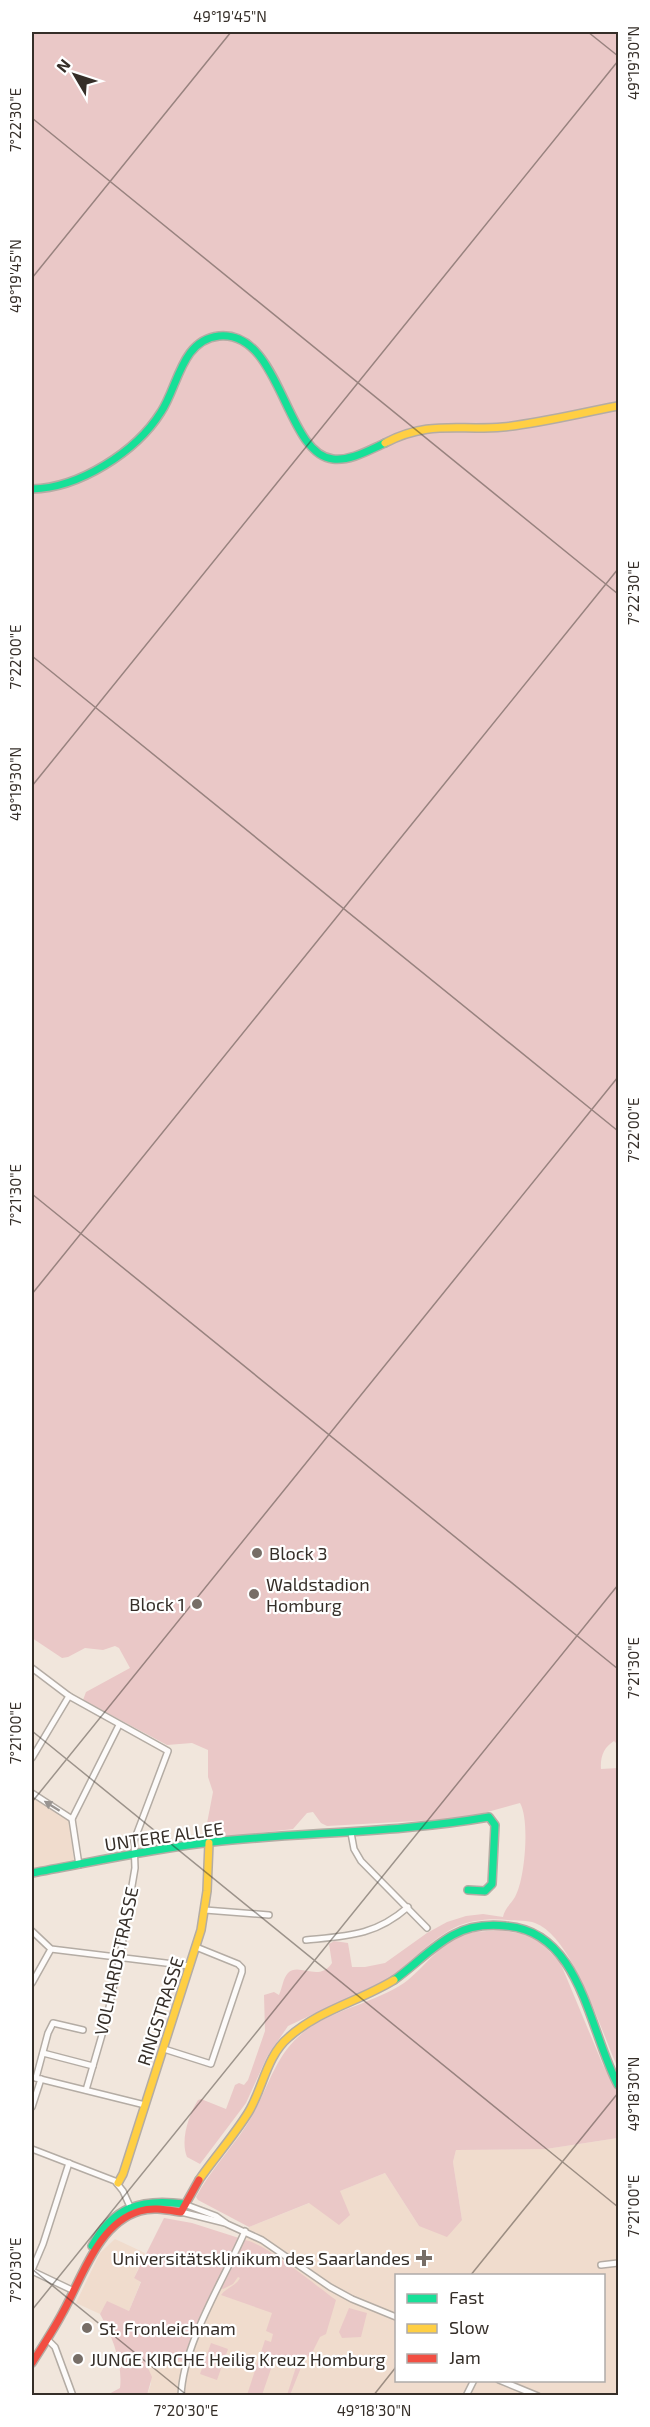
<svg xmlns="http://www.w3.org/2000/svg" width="650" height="2427" font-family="'Exo 2',sans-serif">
<rect width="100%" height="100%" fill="#f1e6dc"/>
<g fill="#f0dccd" fill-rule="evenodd">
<path d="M32 1796 69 1819 74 1862 32 1870Z"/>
<path d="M618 2138V2395L147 2396 151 2384 148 2368 149 2361 154 2358 167 2357 206 2309 239 2238 243 2240 249 2227 385 2173 419 2226 462 2220 453 2162 456 2150 546 2149ZM396 2276H604V2380H396Z"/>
<path d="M115 2239 145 2253 134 2278 141 2281 129 2311 107 2302 100 2314 76 2303 100 2253Z"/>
</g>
<g fill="#eac8c7">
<path d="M32 32H618V1745L614 1741C604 1747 600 1757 601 1769L618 1768V2068C601 2032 573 1937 535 1923 528 1920 516 1921 508 1920 491 1918 469 1920 454 1928 428 1941 409 1966 384 1981L288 2026 267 2057 246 2103 200 2164 187 2157C180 2140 189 2114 198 2100L201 2099 226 2109 235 2085 239 2083 244 2085 248 2080 265 2031 264 1995 274 1992 279 1995C282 1989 283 1978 288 1973 299 1962 319 1983 332 1963L329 1944 334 1941 348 1943 352 1967H365L385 1963 427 1933 447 1922 466 1916 483 1914 503 1917C505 1908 510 1905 515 1897 525 1880 530 1820 520 1803L473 1816 452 1819 327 1826 321 1823 313 1812 307 1813 293 1829 204 1839 213 1792 208 1777V1750L192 1743 167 1745 83 1700 86 1692 130 1668 119 1648 115 1646 103 1650 85 1648 68 1657 62 1658 32 1638Z"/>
<path d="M500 1930 529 1935 543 1945 560 1962 603 2065 618 2093V2138L546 2149 456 2150 453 2162 462 2220 447 2237 419 2226 385 2173 340 2191 350 2215 339 2225 309 2203 249 2227 198 2200 196 2197C210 2171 230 2150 246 2126 269 2091 273 2053 309 2028 335 2010 375 2002 404 1983 426 1967 441 1940 468 1933 478 1931 490 1931 500 1930Z"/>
<path d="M164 2218 192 2223 239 2238 184 2362C173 2359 160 2354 149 2361L148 2368 152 2377 147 2395H107L120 2388C123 2364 112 2335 100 2314L107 2301 129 2311 141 2282 134 2278Z"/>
<path d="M243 2240C260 2239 319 2288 336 2300L326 2334 320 2337 312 2353 304 2360 290 2395H287L296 2367 274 2360 262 2395H247L265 2340 271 2342 273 2334 266 2331 272 2313 221 2295C227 2287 235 2287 240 2278L238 2277 233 2284 223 2289 221 2288Z"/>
<path d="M349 2308 367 2313 361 2337 342 2338 339 2332Z"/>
<path d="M211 2343 228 2349 217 2380 200 2374Z"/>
</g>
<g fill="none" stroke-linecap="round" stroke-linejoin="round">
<g stroke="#b4aca4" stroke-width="8">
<g id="street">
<path d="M32 1668 69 1696 168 1751 134 1841 135 1868 120 1957 106 2021 86 2090"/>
<path d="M32 1758 69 1696"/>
<path d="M32 1793 72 1819"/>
<path d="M351 1833 354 1849 361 1861 427 1928"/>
<path d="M79 1865 72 1819 119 1725"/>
<path d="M205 1910 269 1915"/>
<path d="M32 1931 51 1949 190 1966"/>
<path d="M306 1940C347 1936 375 1936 408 1907"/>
<path d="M32 1983 51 1949"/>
<path d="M164 2049 211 2064 242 1972V1968L238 1964 196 1947"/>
<path d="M43 2053 93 2066"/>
<path d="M32 2077 145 2105"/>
<path d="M36 2078 48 2033 53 2023 83 2030"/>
<path d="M32 2107 41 2079"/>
<path d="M32 2149 115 2181 123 2191 132 2211"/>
<path d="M184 2204 216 2216 227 2224 262 2240 330 2287 352 2299 396 2317"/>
<path d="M181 2212 225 2223"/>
<path d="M601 2265 618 2263"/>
<path d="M32 2270 43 2244 69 2163"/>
<path d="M32 2271 74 2291"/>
<path d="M48 2340 55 2347 73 2396"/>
<path d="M499 2380 538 2396"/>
<path d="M181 2396C183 2343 224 2280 245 2231"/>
<path d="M466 2396 474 2380"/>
</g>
</g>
<g stroke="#b4aca4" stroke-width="10">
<g id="fast">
<path d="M32 489C79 488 136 452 161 412 178 387 181 340 219 336 281 330 285 454 333 459 351 461 369 450 385 443"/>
<path d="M32 1873C92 1862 151 1849 212 1842 304 1832 397 1833 489 1817L495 1825 492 1884 485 1891 468 1890"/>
<path d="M394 1980C414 1966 431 1947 453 1935 469 1926 487 1924 506 1926 581 1931 589 2031 618 2085"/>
<path d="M92 2246C113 2207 141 2198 184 2204"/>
</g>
</g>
<g stroke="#b4aca4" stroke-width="10">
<g id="slow">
<path d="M385 443C429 420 458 431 503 427 542 423 580 413 618 406"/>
<path d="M199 2180C214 2158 233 2137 248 2113 263 2089 266 2056 289 2037 319 2010 360 2001 394 1980"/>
<path d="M118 2183 123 2174 201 1930 207 1891 209 1843"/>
</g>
</g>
<g stroke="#b4aca4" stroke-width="10">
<path id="jam" d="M32 2363C43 2346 54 2329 63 2312 82 2278 98 2223 140 2211 153 2207 167 2210 181 2212L199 2180"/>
</g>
<use href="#street" stroke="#fdfbfa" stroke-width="5"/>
<use href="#fast" stroke="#16e098" stroke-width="7"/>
<use href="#slow" stroke="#ffcf43" stroke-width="7"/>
<use href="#jam" stroke="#f24e42" stroke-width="7"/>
</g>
<defs><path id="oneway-solid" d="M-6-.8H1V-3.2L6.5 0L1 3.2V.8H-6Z" transform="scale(1.5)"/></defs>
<use fill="#999491" href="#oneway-solid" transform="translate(52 1806) rotate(-148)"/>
<path fill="none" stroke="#352e28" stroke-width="1.5" stroke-opacity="0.45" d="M588 32 618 56M32 118 618 594M32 278 231 32M32 656 618 1131M32 786 618 61M32 1194 618 1669M32 1294 618 569M32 1731 618 2207M32 1802 618 1077M32 2269 188 2396M470 2276 618 2093M32 2310 618 1585M373 2396 396 2367"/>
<g fill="#776e67" stroke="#fff" stroke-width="2">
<circle cx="257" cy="1553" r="6"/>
<circle cx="254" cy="1594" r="6"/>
<circle cx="197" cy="1604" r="6"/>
<path d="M421 2249h6v6h6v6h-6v6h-6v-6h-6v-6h6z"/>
<circle cx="87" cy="2328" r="6"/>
<circle cx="78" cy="2359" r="6"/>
</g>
<g text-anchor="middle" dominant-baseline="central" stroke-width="4.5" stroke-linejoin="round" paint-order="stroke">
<g font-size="18" fill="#352e28" stroke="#fff" text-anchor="start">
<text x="269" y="1553">Block 3</text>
<text x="266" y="1584">Waldstadion<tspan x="266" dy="21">Homburg</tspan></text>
<text x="185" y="1604" text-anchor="end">Block 1</text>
<text x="410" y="2258" text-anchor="end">Universitätsklinikum des Saarlandes</text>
<text x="99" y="2328">St. Fronleichnam</text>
<text x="90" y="2359">JUNGE KIRCHE Heilig Kreuz Homburg</text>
</g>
<g font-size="18" fill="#352e28" stroke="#fff">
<text transform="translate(164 1836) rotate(-8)">UNTERE ALLEE</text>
<text transform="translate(116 1961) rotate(-78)">VOLHARDSTRASSE</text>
<text transform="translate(160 2011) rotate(-72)">RINGSTRASSE</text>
</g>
</g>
<rect width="650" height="2427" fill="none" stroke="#ffffff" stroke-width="66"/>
<rect x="395" y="2274" width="210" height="108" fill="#ffffff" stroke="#aeaba9" stroke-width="1.5"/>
<rect x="407" y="2294" width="30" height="9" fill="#16e098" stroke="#aeaba9" stroke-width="1.5"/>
<text x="449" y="2304" font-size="18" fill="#352e28">Fast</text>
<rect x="407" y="2324" width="30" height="9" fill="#ffcf43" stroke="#aeaba9" stroke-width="1.5"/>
<text x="449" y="2334" font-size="18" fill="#352e28">Slow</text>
<rect x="407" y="2354" width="30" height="9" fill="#f24e42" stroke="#aeaba9" stroke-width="1.5"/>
<text x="449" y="2364" font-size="18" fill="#352e28">Jam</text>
<g transform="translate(75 75) rotate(309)" stroke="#ffffff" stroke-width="4.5" paint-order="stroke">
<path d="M0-4.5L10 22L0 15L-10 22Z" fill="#352e28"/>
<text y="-9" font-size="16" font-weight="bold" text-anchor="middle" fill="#352e28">N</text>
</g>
<rect x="33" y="33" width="584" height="2361" fill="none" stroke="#352e28" stroke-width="2"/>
<g font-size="15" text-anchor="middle" fill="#352e28">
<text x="230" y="22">49°19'45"N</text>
<text transform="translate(634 63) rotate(-90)" y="5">49°19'30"N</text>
<text transform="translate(16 120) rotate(-90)" y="5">7°22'30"E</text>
<text transform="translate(16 276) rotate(-90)" y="5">49°19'45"N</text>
<text transform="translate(634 593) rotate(-90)" y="5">7°22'30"E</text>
<text transform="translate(16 657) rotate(-90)" y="5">7°22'00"E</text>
<text transform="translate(16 784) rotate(-90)" y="5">49°19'30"N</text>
<text transform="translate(634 1130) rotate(-90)" y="5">7°22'00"E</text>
<text transform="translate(16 1195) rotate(-90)" y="5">7°21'30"E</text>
<text transform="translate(634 1668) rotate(-90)" y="5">7°21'30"E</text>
<text transform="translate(16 1733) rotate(-90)" y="5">7°21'00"E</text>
<text transform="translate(634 2094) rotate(-90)" y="5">49°18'30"N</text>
<text transform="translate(634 2206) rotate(-90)" y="5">7°21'00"E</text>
<text transform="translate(16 2270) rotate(-90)" y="5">7°20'30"E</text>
<text x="186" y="2416">7°20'30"E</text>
<text x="374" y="2416">49°18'30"N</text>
</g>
</svg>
